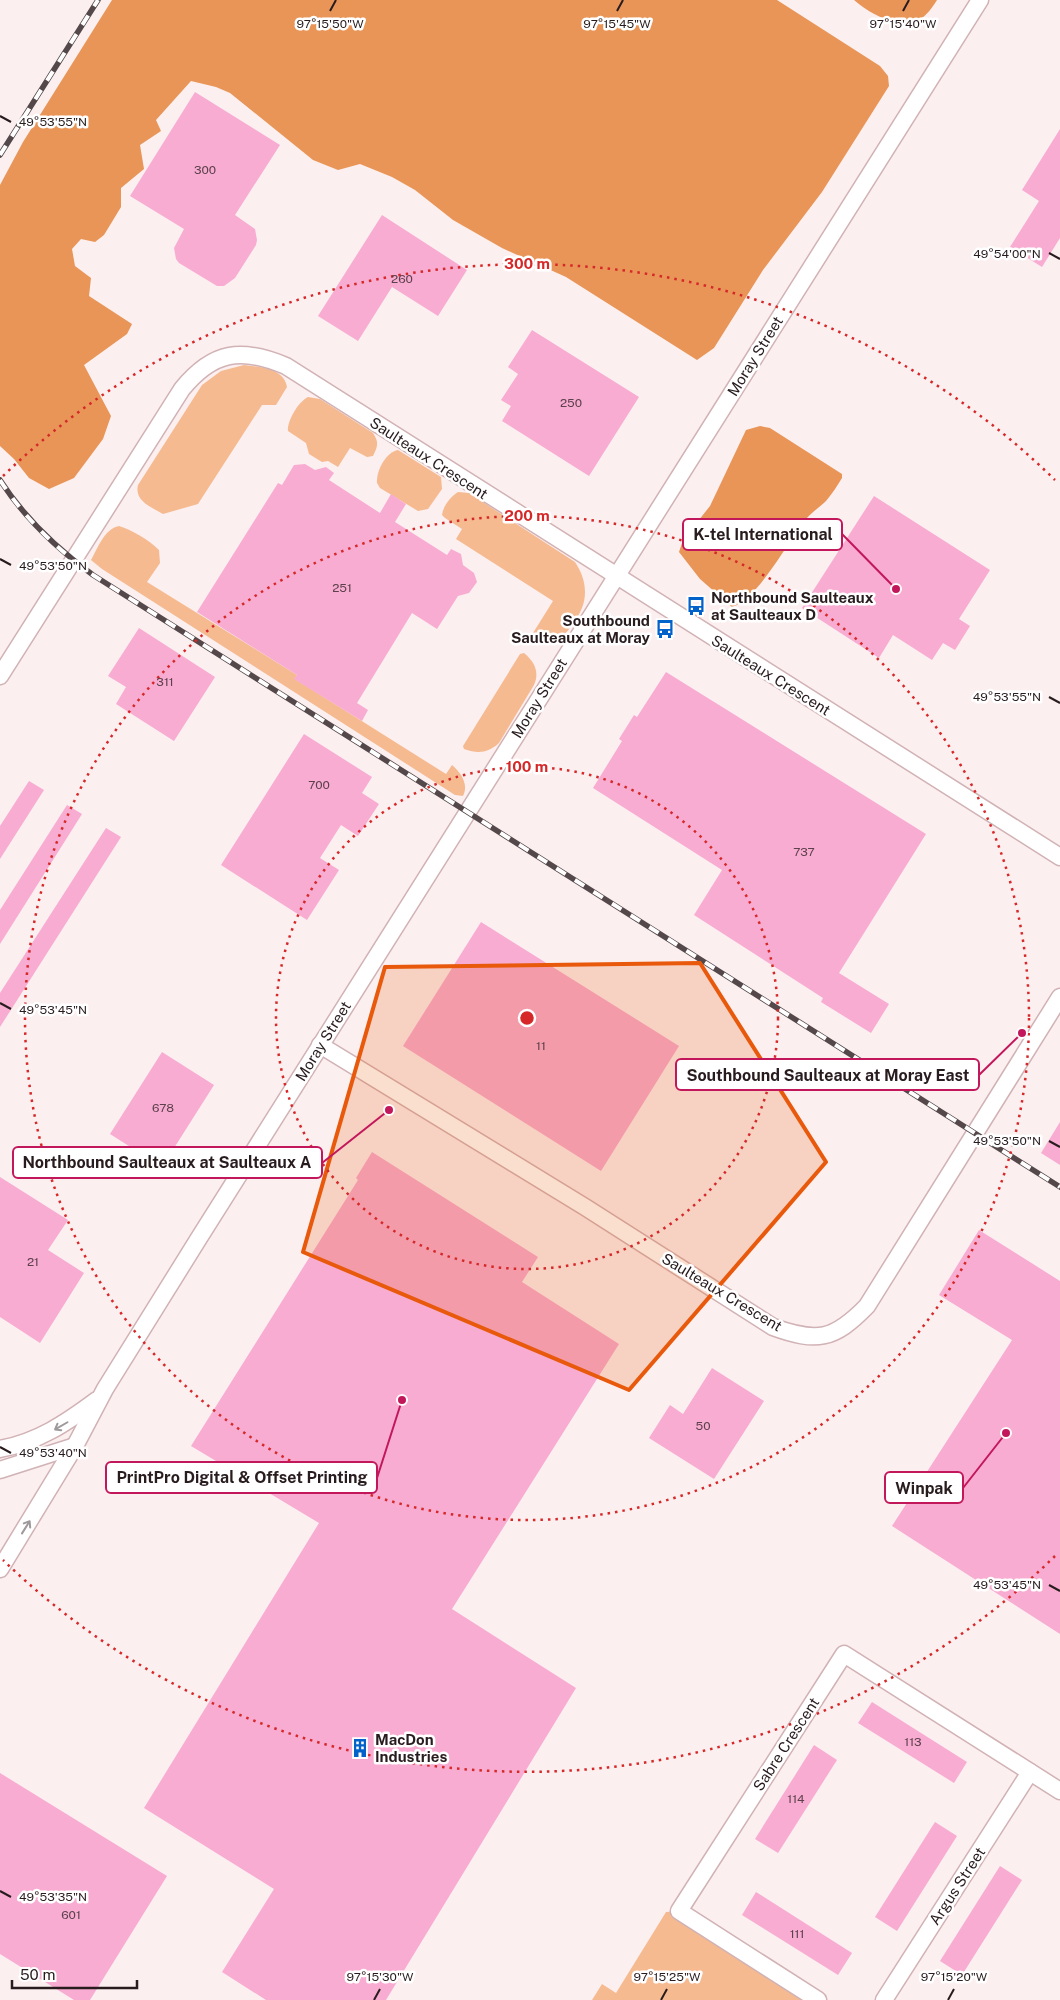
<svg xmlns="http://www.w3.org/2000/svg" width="1060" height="2000" font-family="'Public Sans',sans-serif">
<rect width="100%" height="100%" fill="#fceff0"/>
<g fill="#f6ba90">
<path d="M244 365C260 367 284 368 287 387L276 405H262L198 504 163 514C151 507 134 501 138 485L202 385 221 371Z"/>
<path d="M308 397 320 399 373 433C379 442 378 446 373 456L367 457 350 448 338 467 328 461 322 462 309 454 306 443 288 431C287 421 298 402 308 397Z"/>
<path d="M398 450 441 477 442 489 428 509 418 511 380 488 377 483C376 471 386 452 398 450Z"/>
<path d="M458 492 469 493 575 562C581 571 585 581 585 592 585 603 581 612 575 621 563 639 554 647 533 636V633L553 601 456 539 462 529 445 518 442 515C443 506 451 496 458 492Z"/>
<path d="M119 526C132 530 149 540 159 550L160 563 147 582 297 675 295 679 446 774 452 765C461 773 469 784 463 796L455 795 102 569 91 560C98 548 104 529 119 526Z"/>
<path d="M524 653C534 661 540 672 534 685L499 743C488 753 478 754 464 749L463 746 520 654Z"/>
<path d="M679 1911 818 2000H592L602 1984 616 1993 666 1912Z"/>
</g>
<g fill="#e89557">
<path d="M112 0H777L880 66 888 76 889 86 822 192 763 270 714 348 697 360 566 277 502 248 453 220 415 190 392 177 360 164 338 170 313 160 230 93 216 87 191 81 156 120 161 131 140 145 144 169 121 188V207L104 235 95 242 81 239 72 249 75 266 91 278 89 296 132 324 127 334 84 365 111 416 103 439 74 478 49 489 29 478 14 459 0 446V185L23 142Z"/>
<path d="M854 0H937C932 8 927 15 919 20 900 32 868 12 854 0Z"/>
<path d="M760 426 770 428 842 474V478C837 486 832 494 826 501 820 507 812 512 806 519 788 541 759 598 732 607L700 579 679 552 683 540 710 506 746 430Z"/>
</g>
<g fill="#f8acd2">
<path d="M195 92 280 145 235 215 255 229 257 240 256 245 235 278 224 286H217L179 263 176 259 174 248 184 229 130 196Z"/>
<path d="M1060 129V238L1042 267 1010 247 1039 201 1022 190Z"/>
<path d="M382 215 467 270 438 316 392 287 358 341 318 316Z"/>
<path d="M532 330 639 397 589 476 502 421 511 406 501 400 518 374 508 367Z"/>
<path d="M305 464 315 470 326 467 334 473 329 480 380 513 391 494 406 504 395 522 447 555 451 549 461 554 463 565 474 573 477 582 469 593 458 596 437 629 412 613 357 703 368 710 362 721 294 679 297 675 197 612 278 483 282 485 294 465Z"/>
<path d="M874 496 990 570 959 619 970 626 955 650 943 643 932 660 893 635 879 658 802 608Z"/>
<path d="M139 628 215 677 174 741 116 704 126 687 108 676Z"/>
<path d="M666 672 926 834 839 973 889 1004 871 1033 821 1002 823 998 694 915 722 870 593 788 622 741 619 739 634 715 637 717Z"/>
<path d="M304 734 372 777 362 793 379 804 358 836 341 825 320 858 339 870 307 920 221 865Z"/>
<path d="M29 781 44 790 0 859V826Z"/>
<path d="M67 805 82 814 0 944V910Z"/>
<path d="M106 828 121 837 0 1027V993Z"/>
<path d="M481 922 679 1046 601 1171 403 1046Z"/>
<path d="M162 1052 214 1085 162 1167 110 1134Z"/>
<path d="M1060 1122V1165L1041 1153Z"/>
<path d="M372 1152 538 1257 522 1282 619 1344 452 1609 576 1688 386 2000H266L222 1972 274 1889 144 1808 319 1523 191 1446 358 1180 356 1178Z"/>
<path d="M0 1177 68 1220 48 1250 84 1273 40 1343 0 1317Z"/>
<path d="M979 1230 1060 1281V1634L892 1526 1012 1340 939 1295Z"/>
<path d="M712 1368 764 1401 714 1479 649 1438 670 1405 683 1414Z"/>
<path d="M872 1702 967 1762 954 1783 858 1723Z"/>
<path d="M814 1745 837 1760 778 1853 755 1839Z"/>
<path d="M0 1773 167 1876 90 2000H74L0 1954Z"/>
<path d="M935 1822 957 1836 897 1931 875 1917Z"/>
<path d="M1000 1866 1022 1880 962 1975 940 1961Z"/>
<path d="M756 1892 852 1953 838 1975 742 1915Z"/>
</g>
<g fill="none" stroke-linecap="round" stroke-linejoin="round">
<g stroke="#d1b2b5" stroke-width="19">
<g id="minor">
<path d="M0 676 182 389C213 351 241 347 286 366L1060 857"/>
<path d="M320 1045 585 1207 773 1327C817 1343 834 1340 867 1306L1060 997"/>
<path d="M0 1449C38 1442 66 1423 97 1400"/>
<path d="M0 1470 75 1446"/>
<path d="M0 1569 75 1446 105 1389 199 1238 980 0"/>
<path d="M818 2000 679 1911 844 1654 1060 1791"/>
<path d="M884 2000 1030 1772"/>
</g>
</g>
<use href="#minor" stroke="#fff" stroke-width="16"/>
<g stroke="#54484a" stroke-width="5.5">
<g id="rail">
<path d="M0 155 98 0"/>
<path d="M0 480C25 519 56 548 93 575L1060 1187"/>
</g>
</g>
<use href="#rail" stroke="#fff" stroke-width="4" stroke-dasharray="11" stroke-linecap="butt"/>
</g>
<defs><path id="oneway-shaft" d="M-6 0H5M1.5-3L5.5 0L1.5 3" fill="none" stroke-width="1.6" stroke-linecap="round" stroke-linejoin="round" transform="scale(1.25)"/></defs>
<g stroke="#9e999a">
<use href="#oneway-shaft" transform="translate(61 1426) rotate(150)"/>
<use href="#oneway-shaft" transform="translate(26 1527) rotate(-58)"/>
</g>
<path fill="#e8590c" fill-opacity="0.2" stroke="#e8590c" stroke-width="4" stroke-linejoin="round" d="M700 963 826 1162 629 1390 303 1252 385 967Z"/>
<path fill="none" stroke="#281c1e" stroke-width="2" d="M330 11 336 0M617 11 623 0M903 11 909 0M0 116 11 122M1049 253 1060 259M0 559 11 565M1049 697 1060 703M0 1003 11 1009M1049 1141 1060 1147M0 1447 11 1453M1049 1585 1060 1591M0 1891 11 1897M374 2000 380 1989M661 2000 667 1989M948 2000 954 1989"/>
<g fill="none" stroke="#d62828" stroke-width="2.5" stroke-dasharray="2.5 5">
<circle cx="527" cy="1018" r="251"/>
<circle cx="527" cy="1018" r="502"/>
<path d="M1055 1556A754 754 0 0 1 3 1560M3 476A754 754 0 0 1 1055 480"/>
</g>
<defs>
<g id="bus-bare" transform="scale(1.5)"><path d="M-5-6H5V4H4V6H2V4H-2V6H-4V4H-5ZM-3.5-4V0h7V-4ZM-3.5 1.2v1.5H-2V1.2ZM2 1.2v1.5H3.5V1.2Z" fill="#0361ca" stroke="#fff" stroke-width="2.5" paint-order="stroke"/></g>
<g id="building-bare" transform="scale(1.5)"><path d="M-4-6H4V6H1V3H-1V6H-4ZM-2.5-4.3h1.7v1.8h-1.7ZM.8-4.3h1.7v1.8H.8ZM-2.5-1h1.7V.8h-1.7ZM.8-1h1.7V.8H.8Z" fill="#0361ca" stroke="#fff" stroke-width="2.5" paint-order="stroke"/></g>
</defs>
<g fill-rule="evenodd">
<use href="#bus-bare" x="696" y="606"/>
<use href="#bus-bare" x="665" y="629"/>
<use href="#building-bare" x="360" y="1748"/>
</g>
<g text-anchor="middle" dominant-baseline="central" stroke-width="5" stroke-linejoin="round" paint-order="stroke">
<g font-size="12" fill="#5c404b">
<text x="205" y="170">300</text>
<text x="402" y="279">260</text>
<text x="571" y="403">250</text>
<text x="342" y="588">251</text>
<text x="165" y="682">311</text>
<text x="319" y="785">700</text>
<text x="804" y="852">737</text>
<text x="541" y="1046">11</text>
<text x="163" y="1108">678</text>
<text x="33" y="1262">21</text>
<text x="703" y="1426">50</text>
<text x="913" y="1742">113</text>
<text x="796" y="1799">114</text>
<text x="71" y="1915">601</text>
<text x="797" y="1934">111</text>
</g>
<g font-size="15" fill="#281c1e" stroke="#fff">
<text transform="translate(755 356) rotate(-58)">Moray Street</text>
<text transform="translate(429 458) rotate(33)">Saulteaux Crescent</text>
<text transform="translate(771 675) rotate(32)">Saulteaux Crescent</text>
<text transform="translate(539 698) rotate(-58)">Moray Street</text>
<text transform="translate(323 1041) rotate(-58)">Moray Street</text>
<text transform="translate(722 1292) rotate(31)">Saulteaux Crescent</text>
<text transform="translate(786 1744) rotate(-57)">Sabre Crescent</text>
<text transform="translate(957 1886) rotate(-57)">Argus Street</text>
</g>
<g font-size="15" font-weight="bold" fill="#281c1e" stroke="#fff" text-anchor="start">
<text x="711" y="597">Northbound Saulteaux<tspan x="711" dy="17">at Saulteaux D</tspan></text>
<text x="650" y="620" text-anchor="end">Southbound<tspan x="650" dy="17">Saulteaux at Moray</tspan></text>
<text x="375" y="1739">MacDon<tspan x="375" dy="17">Industries</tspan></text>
</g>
</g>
<g font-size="12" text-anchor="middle" fill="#281c1e" stroke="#fff" stroke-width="5" stroke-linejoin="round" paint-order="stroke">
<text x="330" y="28">97°15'50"W</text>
<text x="617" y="28">97°15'45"W</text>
<text x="903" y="28">97°15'40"W</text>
<text x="53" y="126">49°53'55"N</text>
<text x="1007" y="258">49°54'00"N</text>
<text x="53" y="570">49°53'50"N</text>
<text x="1007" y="701">49°53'55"N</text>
<text x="53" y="1014">49°53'45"N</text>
<text x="1007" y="1145">49°53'50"N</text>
<text x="53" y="1457">49°53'40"N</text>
<text x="1007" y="1589">49°53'45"N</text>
<text x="53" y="1901">49°53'35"N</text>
<text x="380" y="1981">97°15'30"W</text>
<text x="667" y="1981">97°15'25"W</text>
<text x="954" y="1981">97°15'20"W</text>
</g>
<circle cx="527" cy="1018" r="8" fill="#d62828" stroke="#fff" stroke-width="2.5"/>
<g font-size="15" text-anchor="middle" font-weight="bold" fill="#d62828" stroke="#fff" stroke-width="5" stroke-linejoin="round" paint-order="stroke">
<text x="527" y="269">300 m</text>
<text x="527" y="521">200 m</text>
<text x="527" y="772">100 m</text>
</g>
<path fill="none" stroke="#c2185b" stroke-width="2" d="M896 589L842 534M1022 1033L979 1075M389 1110L322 1163M402 1400L377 1478M1006 1433L963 1488"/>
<g fill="#c2185b" stroke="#fff" stroke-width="2">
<circle cx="896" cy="589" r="5"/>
<circle cx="1022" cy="1033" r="5"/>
<circle cx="389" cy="1110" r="5"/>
<circle cx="402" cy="1400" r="5"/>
<circle cx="1006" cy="1433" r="5"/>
</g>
<g fill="#fff" stroke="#c2185b" stroke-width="2">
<rect x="683" y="519" width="159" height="31" rx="5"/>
<rect x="676" y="1059" width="303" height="31" rx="5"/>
<rect x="13" y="1147" width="309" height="31" rx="5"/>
<rect x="106" y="1462" width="271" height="31" rx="5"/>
<rect x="885" y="1472" width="78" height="31" rx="5"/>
</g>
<g font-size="16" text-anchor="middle" font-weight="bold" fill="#281c1e">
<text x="763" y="540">K-tel International</text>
<text x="828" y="1081">Southbound Saulteaux at Moray East</text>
<text x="167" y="1168">Northbound Saulteaux at Saulteaux A</text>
<text x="242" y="1483">PrintPro Digital &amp; Offset Printing</text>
<text x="924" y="1494">Winpak</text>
</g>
<path d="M12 1980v8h125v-8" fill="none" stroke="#281c1e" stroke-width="2.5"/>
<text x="20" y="1980" font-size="15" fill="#281c1e" stroke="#ffffff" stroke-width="4" paint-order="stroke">50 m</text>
</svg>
